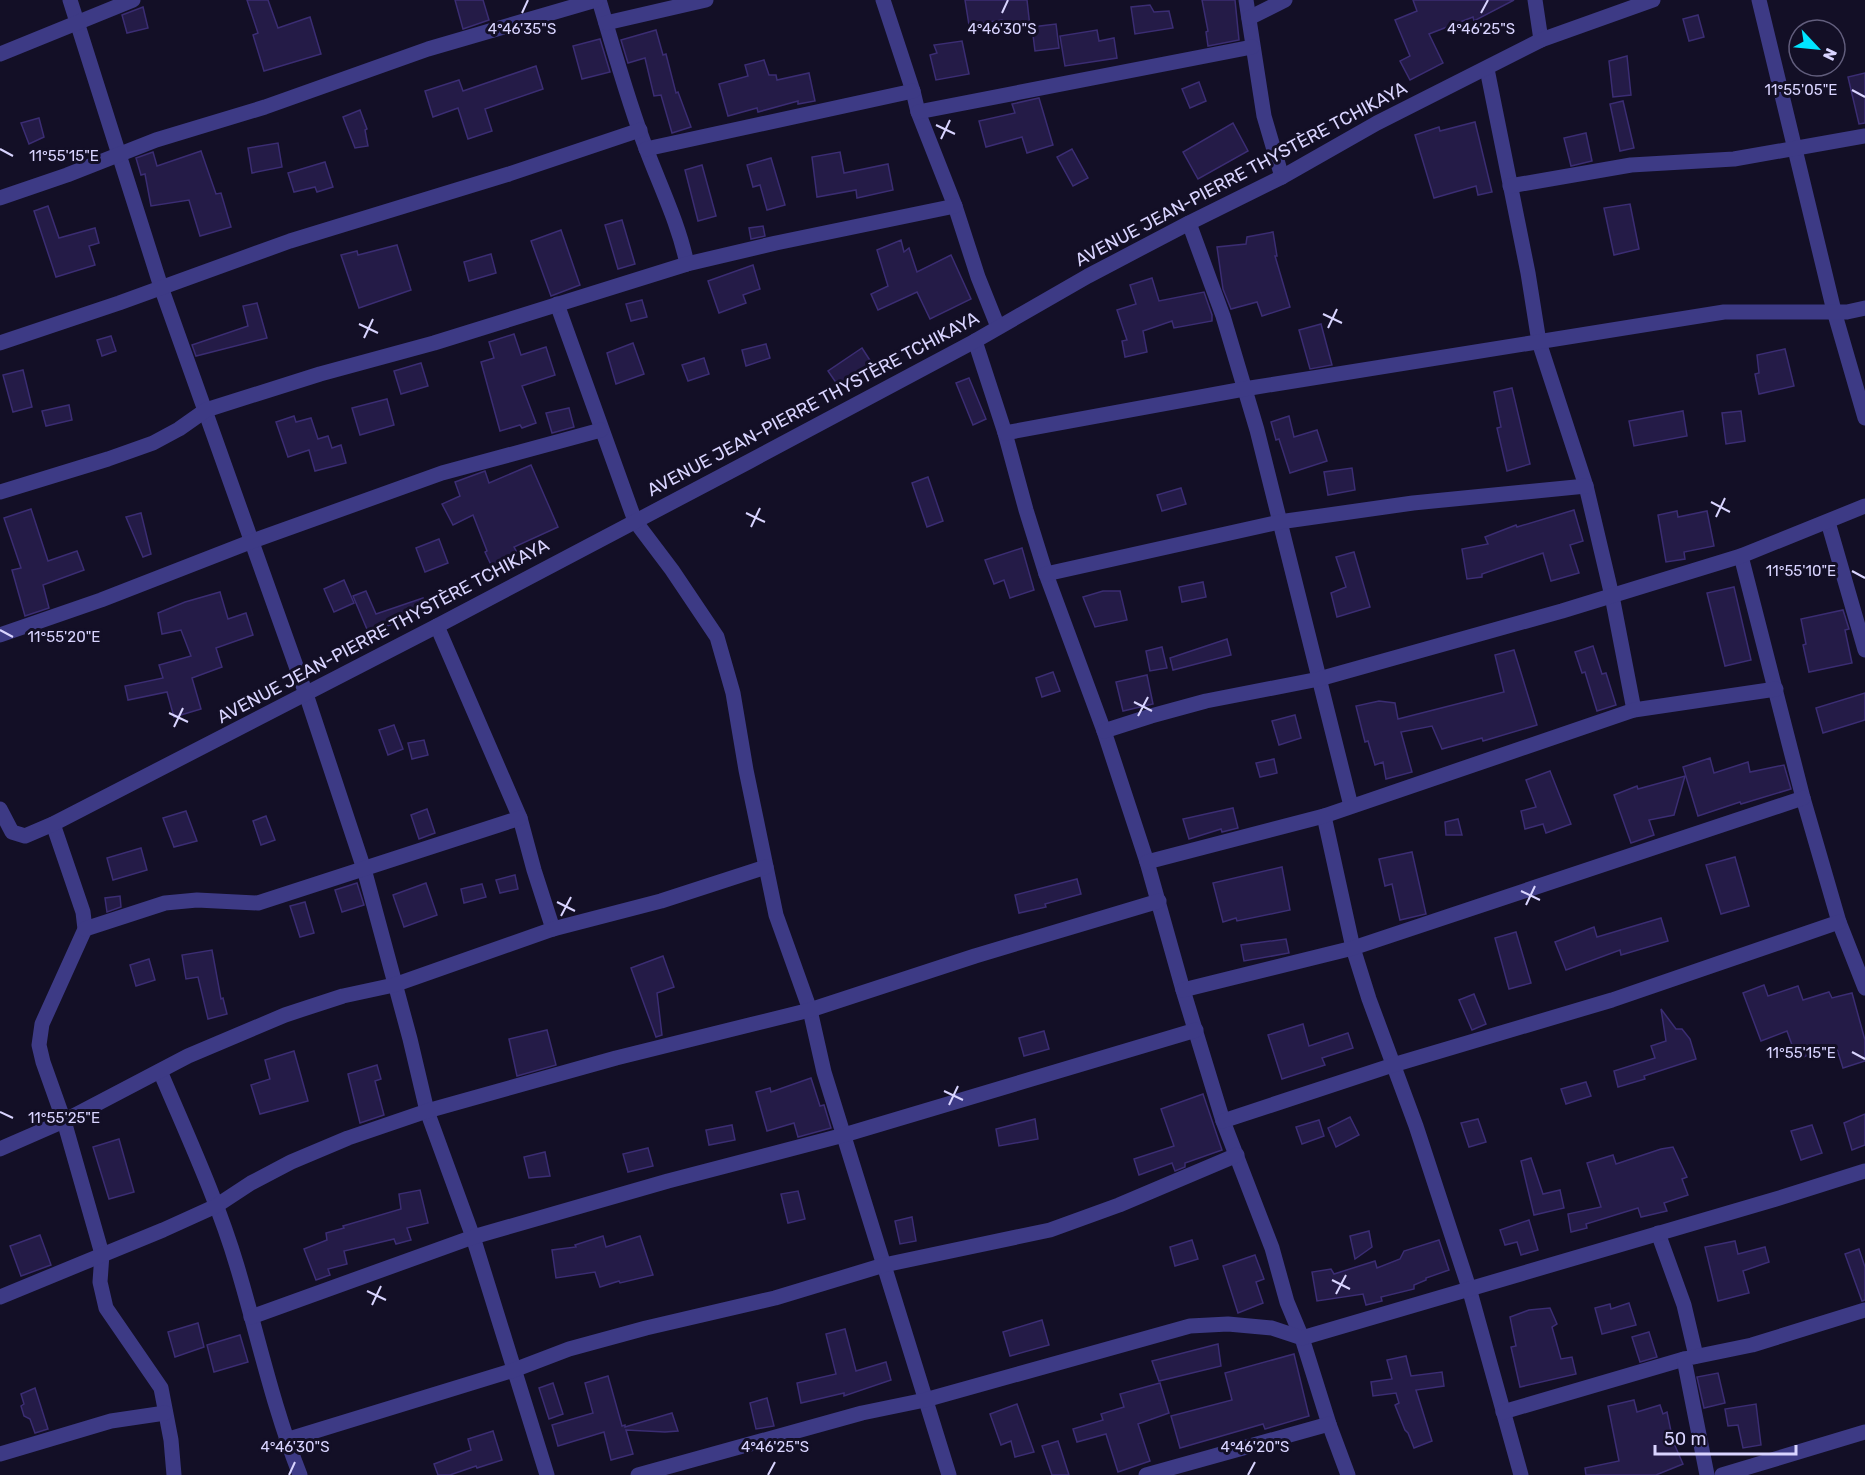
<svg xmlns="http://www.w3.org/2000/svg" width="1865" height="1475" font-family="Rubik,sans-serif">
<rect width="100%" height="100%" fill="#130f26"/>
<g fill="#241b47" stroke="#3b2d73" stroke-width="1.5">
<path d="M247 0H268L278 28 310 17 321 54 264 71 253 35 258 33Z"/>
<path d="M455 0H483L489 20 463 29Z"/>
<path d="M965 0H1027L1030 27 1004 31 1002 20 969 25Z"/>
<path d="M1202 0H1235L1239 40 1208 46 1206 32 1208 31Z"/>
<path d="M1413 0H1514L1474 21 1473 17 1429 34 1443 63 1410 80 1400 61 1410 56 1395 20 1417 11Z"/>
<path d="M1150 5 1154 12 1169 11 1173 28 1135 34 1131 7Z"/>
<path d="M143 7 148 28 127 33 122 15Z"/>
<path d="M1698 15 1704 37 1689 41 1683 19Z"/>
<path d="M1056 24 1059 48 1035 51 1032 27Z"/>
<path d="M656 30 663 55 666 54 676 93 678 92 691 127 672 133 661 95 654 96 645 58 628 63 621 40Z"/>
<path d="M1097 30 1099 41 1114 38 1117 58 1065 66 1060 36Z"/>
<path d="M600 39 610 72 582 79 573 46Z"/>
<path d="M962 41 969 74 936 80 930 55 937 53 934 45Z"/>
<path d="M1627 56 1631 95 1613 97 1609 61Z"/>
<path d="M764 60 769 75H776L777 80 809 73 815 101 798 104V101L758 112 757 108 728 116 719 84 748 76 745 65Z"/>
<path d="M536 66 543 89 485 109 492 131 468 139 458 108 433 117 425 91 459 80 463 91Z"/>
<path d="M1865 73V123L1859 124 1848 77Z"/>
<path d="M1199 82 1206 101 1190 108 1182 89Z"/>
<path d="M1039 98 1053 145 1027 153 1022 137 986 147 979 121 1015 113 1012 104Z"/>
<path d="M1623 101 1634 148 1620 151 1610 104Z"/>
<path d="M360 110 367 129 365 130 368 146 355 148 343 117Z"/>
<path d="M39 118 44 137 29 144 21 123Z"/>
<path d="M1475 122 1492 192 1478 195 1476 186 1434 198 1415 135 1439 127 1440 131Z"/>
<path d="M1233 123 1248 151 1198 179 1183 152Z"/>
<path d="M1586 133 1592 161 1571 166 1564 138Z"/>
<path d="M278 143 282 167 252 173 248 148Z"/>
<path d="M1072 149 1088 178 1073 186 1057 157Z"/>
<path d="M201 151 216 194 221 193 231 227 200 236 189 200 151 206 145 174 141 175 136 158 153 152 157 166Z"/>
<path d="M840 152 844 173 888 164 893 190 857 198 856 190 817 197 812 157Z"/>
<path d="M771 158 785 205 767 210 760 185 753 187 747 165Z"/>
<path d="M325 162 333 187 317 192 315 187 294 192 288 173Z"/>
<path d="M702 165 716 216 698 221 685 170Z"/>
<path d="M1630 204 1639 249 1614 255 1604 208Z"/>
<path d="M48 206 59 238 95 228 99 243 89 246 95 265 56 277 34 211Z"/>
<path d="M622 220 635 264 618 269 605 225Z"/>
<path d="M763 226 765 236 751 239 749 228Z"/>
<path d="M561 230 580 285 551 296 531 241Z"/>
<path d="M1273 232 1277 256H1275L1290 307 1262 316 1257 302 1231 309 1223 289 1217 247 1246 244 1247 237Z"/>
<path d="M901 240 904 252 909 248 917 272 951 255 971 299 930 319 917 292 878 310 871 294 888 286 877 250Z"/>
<path d="M397 245 411 290 359 308 341 255 357 251 358 255Z"/>
<path d="M491 254 496 273 469 281 464 262Z"/>
<path d="M753 265 760 289 743 295 746 303 719 313 708 281Z"/>
<path d="M1152 278 1159 301 1204 292 1212 315V321L1174 328 1172 321 1143 331 1147 352 1125 357 1122 341 1127 340 1117 310 1136 304 1130 285Z"/>
<path d="M642 300 647 317 631 321 626 304Z"/>
<path d="M257 303 267 338 196 356 192 345 248 326 243 306Z"/>
<path d="M1321 324 1332 365 1310 369 1299 330Z"/>
<path d="M514 334 521 355 546 347 555 375 522 386 536 423 522 428 520 425 500 431 481 362 494 358 489 342Z"/>
<path d="M111 336 116 351 102 356 97 340Z"/>
<path d="M633 343 644 374 616 384 607 353Z"/>
<path d="M766 344 770 358 746 366 742 350Z"/>
<path d="M862 348 873 365 839 387 828 371Z"/>
<path d="M1785 349 1794 386 1759 394 1755 374 1759 373 1757 355Z"/>
<path d="M704 358 709 374 688 381 682 365Z"/>
<path d="M421 363 428 386 401 394 394 371Z"/>
<path d="M23 370 32 407 13 412 3 375Z"/>
<path d="M969 378 986 419 973 425 956 383Z"/>
<path d="M1512 388 1530 464 1507 471 1497 428 1501 427 1494 392Z"/>
<path d="M387 399 394 425 360 435 352 408Z"/>
<path d="M69 405 72 420 46 426 42 411Z"/>
<path d="M569 408 574 427 552 433 546 413Z"/>
<path d="M1683 411 1687 436 1634 446 1629 421Z"/>
<path d="M1741 411 1745 441 1726 444 1722 413Z"/>
<path d="M294 416 296 422 311 418 318 439 328 436 332 448 341 445 346 463 315 471 309 450 288 457 276 422Z"/>
<path d="M1289 416 1294 437 1317 430 1327 461 1290 473 1279 439 1276 440 1271 422Z"/>
<path d="M531 465 558 527 514 547 518 554 492 567 485 552 487 551 473 515 453 525 442 504 460 496 455 482 485 471 489 483Z"/>
<path d="M1352 468 1355 490 1328 495 1324 472Z"/>
<path d="M928 477 943 521 927 527 912 483Z"/>
<path d="M1181 488 1186 504 1162 511 1157 495Z"/>
<path d="M31 509 48 561 77 551 84 570 43 585 49 608 25 616 12 570 21 568 4 518Z"/>
<path d="M1574 510 1583 541 1570 545 1579 573 1551 581 1543 553 1482 574V577L1467 579 1462 549 1488 544 1485 537 1516 525 1517 527Z"/>
<path d="M1677 511 1678 517 1707 511 1714 546 1684 552 1685 559 1666 562 1658 515Z"/>
<path d="M141 513 151 554 143 557 126 517Z"/>
<path d="M439 539 448 563 425 572 416 548Z"/>
<path d="M1022 548 1034 590 1010 598 1004 580 994 584 985 560Z"/>
<path d="M1354 552 1370 607 1337 617 1331 593 1346 587 1336 557Z"/>
<path d="M344 580 354 603 334 612 324 589Z"/>
<path d="M1203 582 1206 597 1182 602 1179 587Z"/>
<path d="M1734 587 1751 660 1725 666 1707 593Z"/>
<path d="M366 591 376 614 423 598 427 609 369 634 353 596Z"/>
<path d="M1103 591H1120L1127 620 1095 627 1083 597Z"/>
<path d="M220 592 228 619 246 613 253 635 216 648 222 667 192 678 201 709 174 717 167 692 128 700 125 686 163 678 159 665 191 656 181 630 162 634 158 613 185 602Z"/>
<path d="M1843 610 1849 629 1845 630 1852 663 1809 672 1803 645 1806 644 1801 619Z"/>
<path d="M1227 639 1231 655 1173 670 1170 658Z"/>
<path d="M1593 646 1602 674 1606 673 1616 705 1597 711 1585 672 1582 673 1575 652Z"/>
<path d="M1162 647 1167 668 1150 671 1146 651Z"/>
<path d="M1514 650 1537 725 1483 741 1482 738 1442 749 1432 726 1401 732 1412 772 1386 779 1383 762 1375 765 1368 741 1365 742 1356 706 1379 701 1395 703 1398 719 1504 692 1495 655Z"/>
<path d="M1053 672 1060 691 1042 697 1036 678Z"/>
<path d="M1147 675 1153 704 1123 711 1116 682Z"/>
<path d="M1865 693V720L1823 733 1816 708Z"/>
<path d="M1295 715 1301 738 1279 745 1272 721Z"/>
<path d="M394 725 403 749 388 755 379 730Z"/>
<path d="M424 740 428 755 412 759 408 743Z"/>
<path d="M1710 758 1714 773 1748 762 1750 772 1784 765 1791 789 1741 804 1740 802 1698 816 1683 767Z"/>
<path d="M1274 759 1277 773 1260 777 1256 763Z"/>
<path d="M1550 771 1571 824 1546 833 1543 824 1525 829 1521 811 1536 807 1526 780Z"/>
<path d="M1685 776 1674 815 1649 820 1654 835 1631 843 1614 795 1637 786 1638 789Z"/>
<path d="M1233 808 1238 828 1222 832 1221 829 1189 839 1183 819Z"/>
<path d="M427 809 435 833 419 839 411 815Z"/>
<path d="M186 811 197 841 174 847 163 818Z"/>
<path d="M266 816 275 840 261 845 253 821Z"/>
<path d="M1458 819 1462 835H1446L1445 822Z"/>
<path d="M141 848 147 870 113 880 107 858Z"/>
<path d="M1412 852 1426 914 1400 920 1392 884 1385 886 1379 859Z"/>
<path d="M1735 857 1749 906 1721 914 1706 865Z"/>
<path d="M1282 867 1290 910 1237 921 1236 918 1223 922 1213 883Z"/>
<path d="M515 875 518 889 500 893 496 880Z"/>
<path d="M1077 879 1081 894 1045 904 1046 907 1019 913 1015 895Z"/>
<path d="M357 883 364 905 342 912 335 890Z"/>
<path d="M426 883 437 915 404 927 393 895Z"/>
<path d="M482 884 486 897 464 903 461 889Z"/>
<path d="M120 896 121 907 107 912 105 898Z"/>
<path d="M305 902 314 933 300 937 290 906Z"/>
<path d="M1661 918 1668 941 1621 955 1620 950 1566 970 1555 942 1594 927 1597 937Z"/>
<path d="M1516 932 1531 983 1509 989 1495 938Z"/>
<path d="M1286 939 1289 953 1244 961 1241 945Z"/>
<path d="M212 950 221 999 223 998 227 1014 208 1019 198 977 186 979 182 955Z"/>
<path d="M663 956 674 987 657 993 662 1035 656 1037 631 968Z"/>
<path d="M149 959 155 980 136 986 130 965Z"/>
<path d="M1764 985 1768 996 1798 986 1803 1000 1829 992 1832 998 1852 993 1865 1040V1061L1843 1068 1836 1046 1797 1059 1787 1031 1761 1041 1743 993Z"/>
<path d="M1474 994 1486 1024 1472 1030 1459 1000Z"/>
<path d="M1661 1009 1676 1029H1682L1690 1039 1696 1059 1644 1076 1645 1079 1618 1087 1614 1071 1655 1058 1651 1046 1666 1041Z"/>
<path d="M1303 1024 1309 1046 1348 1033 1353 1048 1322 1058 1325 1065 1282 1079 1268 1035Z"/>
<path d="M547 1030 556 1065 517 1076 509 1039Z"/>
<path d="M1044 1031 1049 1049 1024 1056 1019 1038Z"/>
<path d="M294 1051 308 1101 260 1114 251 1085 270 1079 265 1060Z"/>
<path d="M377 1065 381 1079 375 1081 384 1115 360 1123 348 1074Z"/>
<path d="M811 1078 820 1106 824 1105 831 1128 798 1137 794 1123 767 1131 756 1092 770 1088 771 1092Z"/>
<path d="M1586 1082 1591 1096 1566 1104 1561 1089Z"/>
<path d="M1203 1094 1222 1150 1185 1163V1167L1175 1171 1172 1163 1139 1175 1134 1159 1174 1146 1161 1109Z"/>
<path d="M1865 1114V1145L1852 1150 1844 1123Z"/>
<path d="M1350 1117 1359 1135 1336 1147 1328 1128Z"/>
<path d="M1035 1119 1038 1139 999 1146 996 1129Z"/>
<path d="M1478 1119 1486 1142 1469 1147 1461 1123Z"/>
<path d="M1319 1120 1324 1136 1302 1144 1296 1127Z"/>
<path d="M732 1125 735 1140 709 1145 706 1130Z"/>
<path d="M1812 1125 1822 1153 1801 1160 1791 1131Z"/>
<path d="M119 1139 134 1192 109 1199 93 1147Z"/>
<path d="M1673 1147 1687 1177 1682 1179 1688 1195 1664 1203 1667 1211 1641 1217 1638 1208 1586 1224 1587 1228 1571 1232 1568 1214 1601 1207 1587 1163 1613 1155 1616 1164 1661 1149Z"/>
<path d="M648 1148 653 1166 628 1172 623 1154Z"/>
<path d="M545 1152 550 1176 529 1178 524 1157Z"/>
<path d="M1531 1158 1543 1194 1560 1190 1564 1208 1534 1215 1521 1161Z"/>
<path d="M420 1190 428 1223 407 1228 411 1240 396 1244 394 1239 344 1251 347 1264 328 1269 330 1275 316 1280 304 1249 327 1240 326 1233 344 1228 343 1226 401 1209 399 1194Z"/>
<path d="M798 1191 805 1219 788 1223 781 1194Z"/>
<path d="M912 1217 916 1241 900 1244 895 1221Z"/>
<path d="M1529 1220 1538 1250 1521 1255 1517 1242 1505 1245 1500 1230Z"/>
<path d="M1369 1231 1372 1247 1355 1259 1350 1236Z"/>
<path d="M40 1235 51 1265 21 1276 10 1246Z"/>
<path d="M603 1236 606 1247 640 1236 653 1275 620 1283 619 1281 600 1287 595 1272 556 1278 552 1250 576 1247 575 1245Z"/>
<path d="M1192 1240 1198 1259 1175 1266 1170 1247Z"/>
<path d="M1439 1240 1449 1270 1426 1278V1280L1414 1285V1289L1381 1297 1382 1301 1366 1305 1363 1294 1317 1301 1312 1272 1331 1269 1334 1274 1375 1261 1377 1268 1400 1259 1404 1251Z"/>
<path d="M1735 1241 1738 1254 1765 1247 1769 1262 1743 1271 1749 1293 1718 1301 1705 1247Z"/>
<path d="M1859 1249 1865 1267V1300L1862 1301 1845 1254Z"/>
<path d="M1255 1255 1264 1279 1256 1282 1263 1303 1238 1313 1223 1266Z"/>
<path d="M1629 1303 1636 1325 1602 1334 1595 1308 1610 1304 1611 1309Z"/>
<path d="M1550 1308 1557 1324 1552 1327 1561 1359 1572 1357 1576 1374 1520 1387 1511 1347 1516 1346 1510 1317 1529 1310Z"/>
<path d="M1042 1320 1049 1345 1010 1356 1003 1332Z"/>
<path d="M198 1323 204 1347 175 1357 168 1332Z"/>
<path d="M845 1329 856 1371 886 1362 891 1380 844 1396V1393L801 1403 797 1383 836 1374 826 1334Z"/>
<path d="M1649 1332 1657 1357 1640 1362 1632 1337Z"/>
<path d="M240 1335 248 1362 214 1372 207 1345Z"/>
<path d="M1218 1344 1221 1366 1159 1381 1152 1361Z"/>
<path d="M1294 1354 1309 1416 1265 1429 1263 1424 1180 1448 1171 1416 1232 1400 1225 1373Z"/>
<path d="M1406 1356 1411 1376 1442 1372 1444 1386 1416 1390 1432 1441 1414 1448 1408 1433 1405 1430 1395 1405 1399 1403 1396 1393 1373 1396 1371 1382 1392 1379 1387 1360Z"/>
<path d="M1718 1373 1725 1403 1704 1408 1697 1377Z"/>
<path d="M608 1376 622 1426 625 1425V1427L672 1413 678 1431 665 1432 626 1430 633 1454 611 1460 604 1432 558 1446 552 1425 593 1413 585 1383Z"/>
<path d="M553 1383 563 1414 549 1419 539 1388Z"/>
<path d="M1160 1383 1169 1413 1138 1424 1150 1461 1118 1472 1106 1434 1077 1442 1073 1429 1103 1420 1101 1414 1124 1407 1120 1394Z"/>
<path d="M35 1388 48 1429 35 1433 30 1419 24 1416 21 1406 24 1404 21 1394Z"/>
<path d="M767 1398 774 1426 756 1429 750 1403Z"/>
<path d="M1634 1400 1637 1412 1660 1405 1663 1414 1667 1412 1673 1441 1683 1464 1656 1475H1586L1585 1468 1619 1461 1608 1406Z"/>
<path d="M1017 1404 1034 1452 1015 1457 1011 1441 1001 1445 990 1414Z"/>
<path d="M1756 1404 1761 1445 1743 1448 1738 1425 1728 1426 1725 1409Z"/>
<path d="M493 1431 502 1460 477 1468 476 1466 450 1475H438L434 1464 471 1450 468 1439Z"/>
<path d="M1058 1441 1069 1475H1052L1042 1446Z"/>
</g>
<g fill="none" stroke-linecap="round" stroke-linejoin="round">
<g stroke="#3d3a85" stroke-width="15">
<path d="M70 0 161 287 306 694 364 869 410 1039 427 1111 473 1237 547 1475"/>
<path d="M599 0C614 50 628 102 647 151 661 188 679 225 687 264"/>
<path d="M883 0 913 91 918 112 955 206 978 277 998 327"/>
<path d="M1246 0 1264 116 1282 177"/>
<path d="M1535 0 1541 40"/>
<path d="M1759 0 1834 311 1865 418"/>
<path d="M1249 18 1285 0"/>
<path d="M606 23 706 0"/>
<path d="M0 54 133 0"/>
<path d="M1487 69 1528 273 1539 342 1586 486 1612 596 1634 710"/>
<path d="M918 112 1252 47"/>
<path d="M646 149 913 91"/>
<path d="M1510 186 1631 165 1734 159 1865 136"/>
<path d="M0 198 67 175 156 140 265 107 428 49 596 0"/>
<path d="M1189 223 1223 316 1257 430 1351 806"/>
<path d="M557 304 635 521 672 570 717 637 733 693 746 770 776 915 810 1010 824 1072 949 1475"/>
<path d="M975 341 1005 433 1026 510 1046 574 1104 731 1147 862 1183 990 1223 1121 1272 1248 1287 1302 1302 1338 1329 1424 1348 1475"/>
<path d="M0 343 119 303 290 241 509 174 640 130"/>
<path d="M1005 433 1244 389 1724 312H1847L1865 308"/>
<path d="M0 492 108 459 153 443 179 429 206 410 320 374 434 343 687 264 776 243 955 206"/>
<path d="M1828 522 1865 650"/>
<path d="M1741 556 1803 798 1839 922 1865 988"/>
<path d="M1046 574 1279 522 1413 503 1586 486"/>
<path d="M437 626 520 818 534 870 553 929"/>
<path d="M0 635 101 600 250 542 442 473 601 430"/>
<path d="M1104 731 1151 716 1206 701 1319 679 1562 611 1741 556 1865 506"/>
<path d="M1324 816 1353 948 1369 999 1416 1126 1469 1288 1521 1475"/>
<path d="M53 824 83 912 85 929 42 1024 39 1045 43 1062 64 1121 102 1254 100 1282 106 1308 161 1388 171 1440 174 1475"/>
<path d="M1147 862 1324 816 1634 710 1776 689"/>
<path d="M85 929 165 903 197 900 258 903 520 818"/>
<path d="M1183 990 1353 948 1803 798"/>
<path d="M160 1071C187 1135 217 1199 237 1266 258 1336 273 1407 300 1475"/>
<path d="M1223 1121 1393 1065 1612 1000 1839 922"/>
<path d="M0 1149 64 1121 188 1056 285 1015 343 996 394 985 553 929 661 901 766 867"/>
<path d="M1658 1233 1684 1305 1696 1356"/>
<path d="M0 1297 163 1230 216 1206 251 1183 291 1162 348 1138 427 1111 616 1058 810 1010 975 956 1159 901"/>
<path d="M251 1317 473 1237 668 1181 844 1135 1196 1030"/>
<path d="M1503 1412 1684 1359"/>
<path d="M286 1440 514 1370 569 1349 646 1328 775 1298 884 1265 1050 1230 1119 1205 1237 1155"/>
<path d="M0 1454 111 1421 165 1413"/>
<path d="M638 1475 862 1413 925 1400 1190 1326 1228 1324 1272 1328 1302 1338 1776 1199 1865 1171"/>
<path d="M1146 1475 1329 1424"/>
<path d="M1707 1475 1684 1359 1752 1345 1865 1310"/>
<path d="M1722 1475 1865 1432"/>
</g>
<path stroke="#3d3a85" stroke-width="15" d="M0 809 12 832 25 836 53 824 437 626 750 461 975 341 1088 276 1189 223 1282 177 1377 123 1541 40 1653 0"/>
</g>
<path fill="none" stroke="#d9d4ff" stroke-width="2" d="M522 13 528 0M1002 13 1008 0M1481 13 1488 0M1852 90 1865 97M936 125 955 134M941 139 950 120M0 149 13 156M1323 314 1342 323M359 324 378 333M1328 328 1337 309M364 338 373 319M1711 502 1730 512M746 513 765 522M1716 517 1725 498M751 527 760 508M1852 571 1865 578M0 630 13 637M1134 702 1152 711M169 713 188 722M1138 716 1148 697M174 727 183 708M1521 891 1540 900M557 902 575 911M1526 905 1535 886M561 916 571 897M1852 1052 1865 1059M944 1091 963 1100M949 1105 958 1086M0 1112 13 1118M1332 1280 1350 1289M367 1291 386 1300M1336 1294 1346 1275M372 1305 381 1286M289 1475 295 1462M768 1475 775 1462M1248 1475 1255 1462"/>
<g text-anchor="middle" dominant-baseline="central" stroke-width="6" stroke-linejoin="round" paint-order="stroke">
<g font-size="18" fill="#d9d4ff" stroke="#130f26">
<text transform="translate(1241 174) rotate(-28)">AVENUE JEAN-PIERRE THYSTÈRE TCHIKAYA</text>
<text transform="translate(813 404) rotate(-28)">AVENUE JEAN-PIERRE THYSTÈRE TCHIKAYA</text>
<text transform="translate(383 631) rotate(-28)">AVENUE JEAN-PIERRE THYSTÈRE TCHIKAYA</text>
</g>
</g>
<g font-size="15" text-anchor="middle" fill="#d9d4ff" stroke="#130f26" stroke-width="6" stroke-linejoin="round" paint-order="stroke">
<text x="522" y="34">4°46'35"S</text>
<text x="1002" y="34">4°46'30"S</text>
<text x="1481" y="34">4°46'25"S</text>
<text x="1801" y="95">11°55'05"E</text>
<text x="64" y="161">11°55'15"E</text>
<text x="1801" y="576">11°55'10"E</text>
<text x="64" y="642">11°55'20"E</text>
<text x="1801" y="1058">11°55'15"E</text>
<text x="64" y="1123">11°55'25"E</text>
<text x="295" y="1452">4°46'30"S</text>
<text x="775" y="1452">4°46'25"S</text>
<text x="1255" y="1452">4°46'20"S</text>
</g>
<g transform="translate(1817 48) rotate(116)"><circle r="28" fill="#130f26" stroke="#625e7d" stroke-width="1.5"/>
<path d="M0-4.5L10 22L0 15L-10 22Z" fill="#00e5ff"/>
<text y="-9" font-size="16" font-weight="bold" text-anchor="middle" fill="#d9d4ff">N</text>
</g>
<path d="M1655 1445v9h141v-9" fill="none" stroke="#d9d4ff" stroke-width="3"/>
<text x="1664" y="1445" font-size="18" fill="#d9d4ff" stroke="#130f26" stroke-width="4.5" paint-order="stroke">50 m</text>
</svg>
